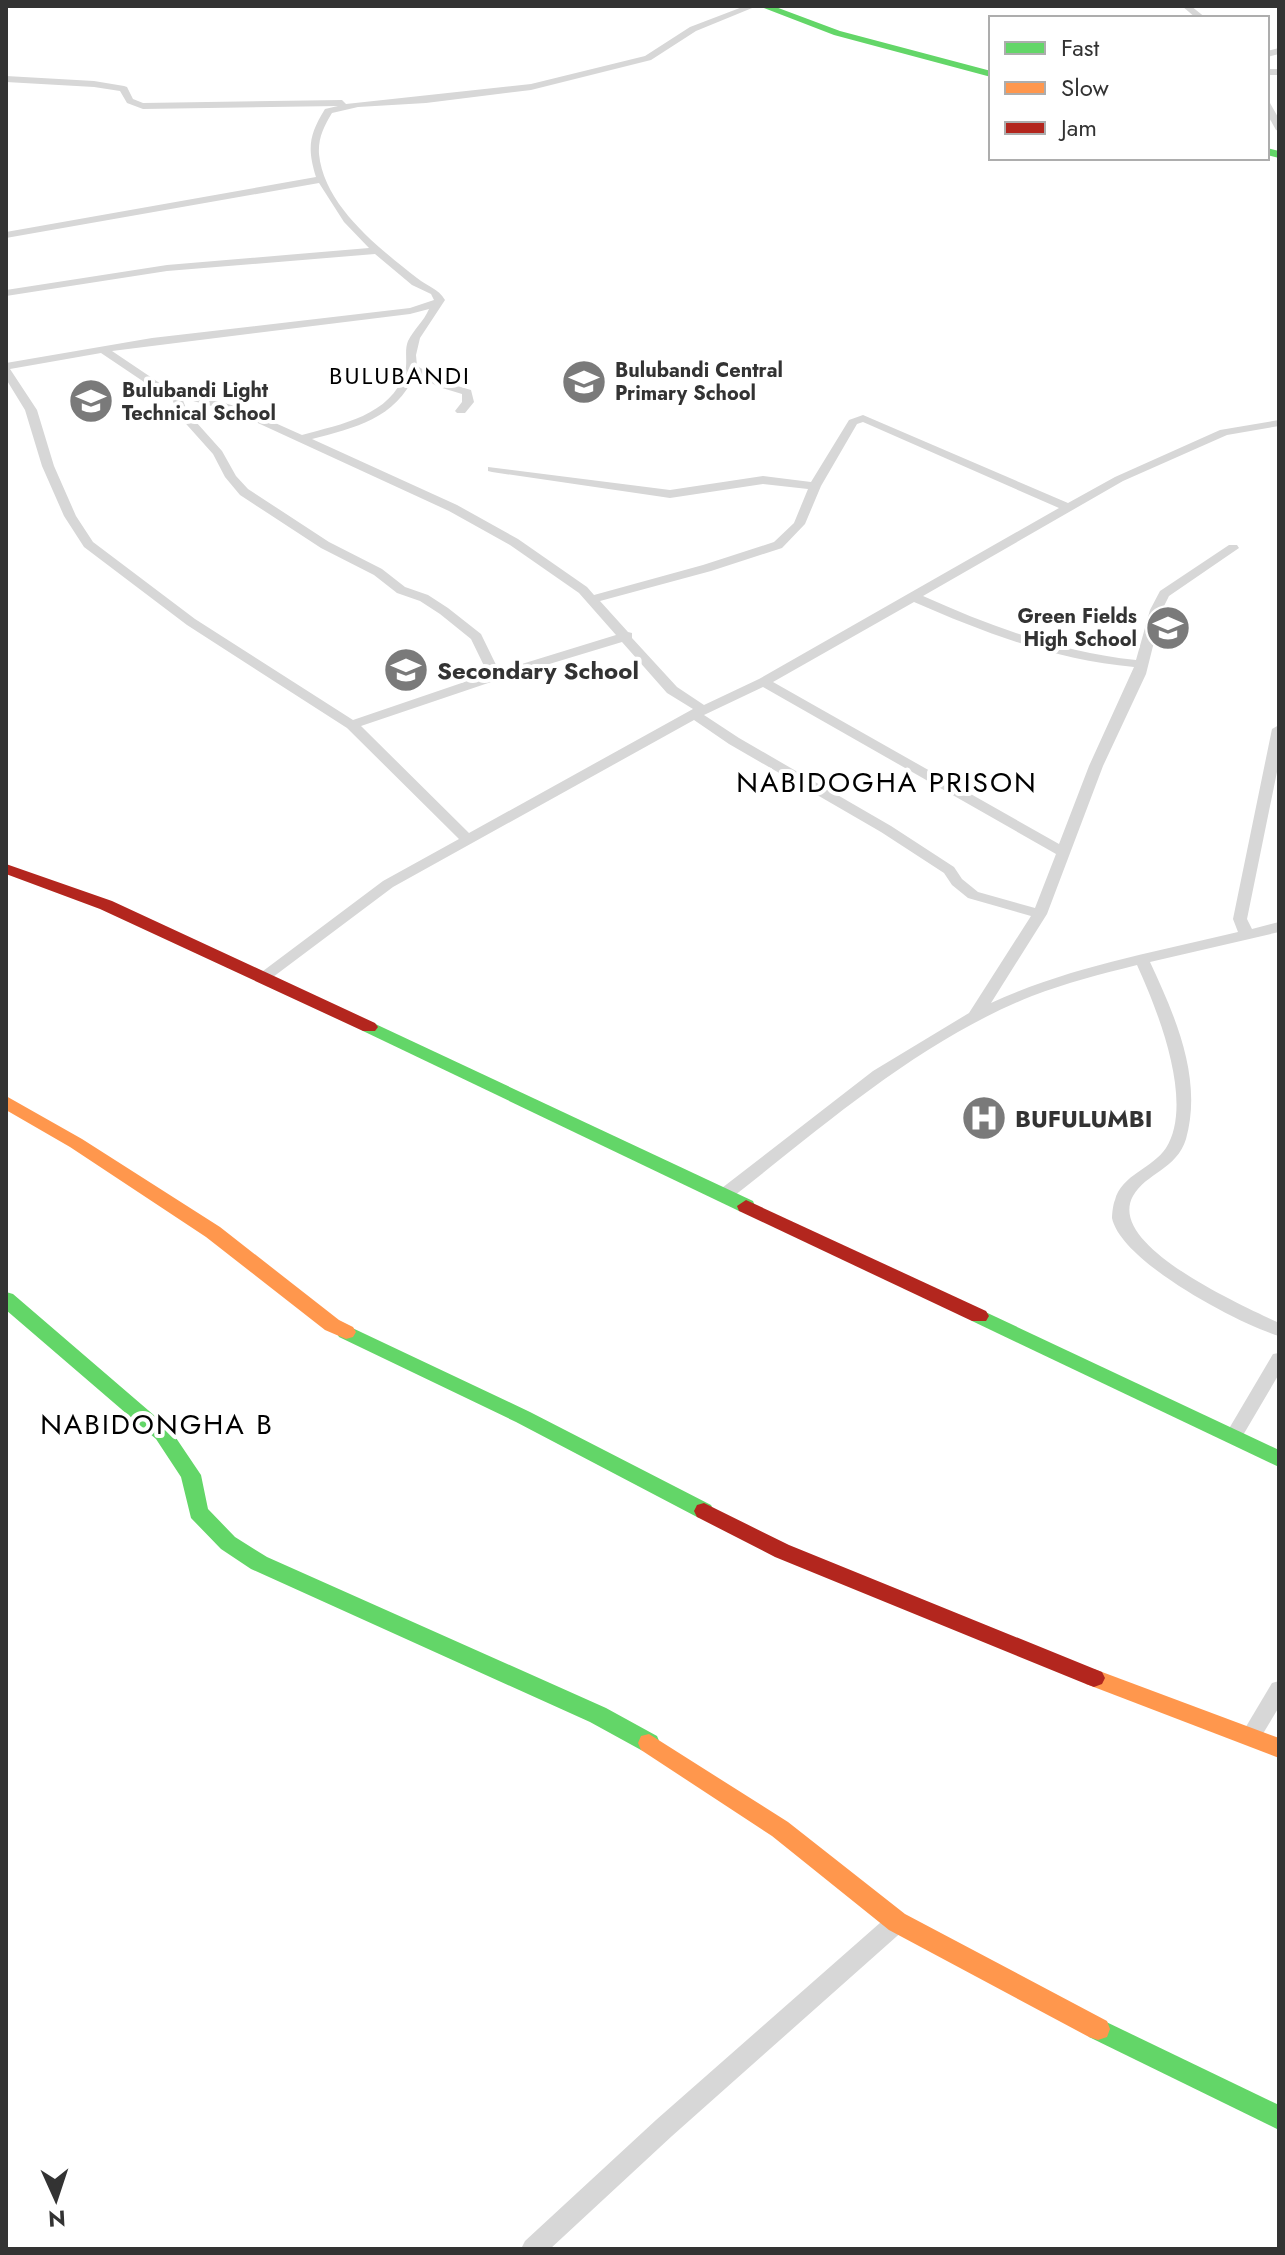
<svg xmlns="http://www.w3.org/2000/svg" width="1285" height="2255" font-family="Jost,sans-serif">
<rect width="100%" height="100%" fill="#fff"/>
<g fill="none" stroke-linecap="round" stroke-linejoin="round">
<g fill="#d7d7d7" fill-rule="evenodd">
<path d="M745 6H757L696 31 651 60 531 90 426 103 358 107 332 113C324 126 318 138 319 154 324 206 379 248 417 278 428 287 438 288 445 300L420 338 416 355 417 366 447 383 471 390 474 402 465 413H457L455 411 462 402V394L439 387 415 374C396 419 354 428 312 439L457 505 518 539 587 587 594 595 703 565 774 542 794 523 808 489 763 484 670 498 492 472 488 471V467L670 490 763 476 811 482 849 420 863 415 1068 503 1115 477 1220 430 1279 420V426L1227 435 1123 481 923 596C992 627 1061 652 1136 660L1150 610 1160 591 1229 545H1237L1239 548 1169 596 1162 610 1146 674 1103 766 1047 914 991 1003C1069 967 1155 952 1238 932L1233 919 1272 729 1279 725V762L1247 919 1252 929 1279 922V932L1150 962C1175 1016 1203 1078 1186 1139 1177 1169 1146 1173 1133 1196 1105 1246 1246 1307 1279 1323V1336C1239 1324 1121 1262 1112 1218 1112 1214 1113 1204 1115 1200 1121 1175 1153 1168 1166 1148 1195 1102 1157 1009 1137 965 1101 974 1066 983 1032 996 919 1041 825 1125 730 1199H718L716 1195 718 1191 873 1071 969 1013 1031 916 968 898 952 885 944 873 881 832 729 744 694 720 393 887 269 980H259L256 977 259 974 383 881 459 839 347 728 187 625 84 547 64 516 42 466 25 410 6 379V363L152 338 410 308 434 300 431 294 412 285 375 254 167 271 6 296V290L167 265 369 248 344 222 319 183 6 238V232L316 177C307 148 309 135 325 109L338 106 143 109 127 103 120 91 94 87 6 82V76L94 81 124 86 127 87 133 99 143 103 342 100 346 104 531 84 645 56 690 27ZM429 309C424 321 414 329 408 341 404 351 408 362 405 372 391 416 341 424 302 435L242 408 164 386 112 351 410 314ZM101 353 156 390 170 394 179 416 213 454 225 477 240 495 321 548 374 575 397 593 420 601 440 614 471 639 488 674 353 720 195 619 93 542 76 516 54 466 37 410 10 369ZM182 398 234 412 449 511 510 545 579 593 616 635 499 671 481 634 448 608 428 595 405 587 382 569 329 542 248 489 236 476 222 451 188 413ZM863 422 1059 508 759 679 704 705 677 687 632 638V633L628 632 600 601 711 571 782 548 805 524 821 486 857 424ZM914 602C985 633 1056 660 1134 667L1089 766 1059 844 773 682ZM622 642 667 693 693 709 469 833 361 726 500 679ZM763 687 1056 854 1035 908 978 892 962 879 954 867 891 826 739 738 704 715Z"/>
<path d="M1182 6H1191L1206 18H1196Z"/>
<path d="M1279 48V54L1267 57V51Z"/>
<rect x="1267" y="69" width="12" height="6"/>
<path d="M1267 102 1270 103 1279 119V131L1276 130 1267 114Z"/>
<path d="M1279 1353V1374L1239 1442H1227L1224 1437 1227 1432 1273 1354Z"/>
<path d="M1279 1681V1707L1258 1742 1251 1744 1244 1742 1241 1736 1244 1730 1272 1683Z"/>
<path d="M897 1913 905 1915 908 1922 905 1929 672 2136 550 2249H521L525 2241 656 2120 889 1915Z"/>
</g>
<g fill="#63d668" fill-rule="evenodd">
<path d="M759 6H773L840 31 991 71V77L834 35Z"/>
<path d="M1267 148 1279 151V158L1267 155Z"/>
<path d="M369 1021 753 1201 755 1206 746 1212 739 1211 363 1031 360 1027Z"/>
<path d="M6 1292 13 1294 170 1429 201 1475 208 1509 235 1537 267 1557 606 1708 657 1736 660 1743 657 1750 649 1752 641 1750 590 1722 251 1569 221 1549 191 1518 181 1477 156 1439 6 1310Z"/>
<path d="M979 1309 1279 1450V1467L972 1321 969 1316 972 1311Z"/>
<path d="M346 1325 530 1412 711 1505 714 1511 711 1517 704 1519 697 1517 516 1422 339 1337 336 1332 339 1327Z"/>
<path d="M1098 2018 1279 2105V2130L1089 2037 1086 2029 1089 2021Z"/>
</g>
<g fill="#ff974d" fill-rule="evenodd">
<path d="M6 1096 82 1139 220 1227 339 1320 353 1327 356 1332 353 1337 346 1339 325 1330 206 1237 70 1147 6 1110Z"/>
<path d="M1094 1669 1279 1738V1758L1086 1684 1083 1678 1086 1672Z"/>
<path d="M649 1734 788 1822 905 1914 1107 2021 1110 2029 1107 2037 1098 2040 1089 2037 889 1930 772 1836 641 1750 638 1743 641 1736Z"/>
</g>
<g fill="#b3261e" fill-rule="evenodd">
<path d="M6 864 112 901 375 1023 378 1027 375 1031H363L100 909 6 874Z"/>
<path d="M746 1200 986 1311 989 1316 986 1321H972L739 1211 737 1206Z"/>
<path d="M704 1503 789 1545 1102 1672 1105 1678 1102 1684 1094 1687 1086 1684 775 1557 697 1517 694 1511 697 1505Z"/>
</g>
</g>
<defs>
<g id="school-disc" transform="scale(2.3)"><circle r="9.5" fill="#7a7a7a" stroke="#fff"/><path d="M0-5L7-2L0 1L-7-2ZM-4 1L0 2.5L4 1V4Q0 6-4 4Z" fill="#fff"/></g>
<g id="hospital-disc" transform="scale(2.3)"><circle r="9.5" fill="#7a7a7a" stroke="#fff"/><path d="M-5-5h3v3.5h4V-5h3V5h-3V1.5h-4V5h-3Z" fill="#fff"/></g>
</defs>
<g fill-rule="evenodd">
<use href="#school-disc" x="584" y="382"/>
<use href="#school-disc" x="91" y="401"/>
<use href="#school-disc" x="1168" y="628"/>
<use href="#school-disc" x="406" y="670"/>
<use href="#hospital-disc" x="984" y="1118"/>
</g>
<g text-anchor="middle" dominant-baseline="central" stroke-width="8" stroke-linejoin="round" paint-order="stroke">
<g font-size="20" font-weight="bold" fill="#333" stroke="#fff" text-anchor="start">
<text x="615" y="370">Bulubandi Central<tspan x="615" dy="23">Primary School</tspan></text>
<text x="122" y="390">Bulubandi Light<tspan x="122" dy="23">Technical School</tspan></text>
<text x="1137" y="616" text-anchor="end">Green Fields<tspan x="1137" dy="23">High School</tspan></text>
</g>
<g font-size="24" letter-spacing="2" fill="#000" stroke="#fff">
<text x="400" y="375">BULUBANDI</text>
</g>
<g font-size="24" font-weight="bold" fill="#333" stroke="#fff" text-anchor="start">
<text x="437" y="670">Secondary School</text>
<text x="1015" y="1118">BUFULUMBI</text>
</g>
<g font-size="28" letter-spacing="2" fill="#000" stroke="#fff">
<text x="887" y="782">NABIDOGHA PRISON</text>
<text x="157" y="1424">NABIDONGHA B</text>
</g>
</g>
<rect width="1285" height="2255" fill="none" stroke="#333333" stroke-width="16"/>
<rect x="989" y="16" width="280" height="144" fill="#ffffff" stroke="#adadad" stroke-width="2"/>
<rect x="1005" y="42" width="40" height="12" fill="#63d668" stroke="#adadad" stroke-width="2"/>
<text x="1061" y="56" font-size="24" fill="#333333">Fast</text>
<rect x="1005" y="82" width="40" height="12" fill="#ff974d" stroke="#adadad" stroke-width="2"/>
<text x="1061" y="96" font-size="24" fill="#333333">Slow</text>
<rect x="1005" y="122" width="40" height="12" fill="#b3261e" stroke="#adadad" stroke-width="2"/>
<text x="1061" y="136" font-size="24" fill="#333333">Jam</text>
<g transform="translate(56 2199) rotate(177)" stroke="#ffffff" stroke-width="6" paint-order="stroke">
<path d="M0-6L14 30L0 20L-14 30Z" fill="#333333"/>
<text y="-12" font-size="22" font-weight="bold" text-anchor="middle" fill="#333333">N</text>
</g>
</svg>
